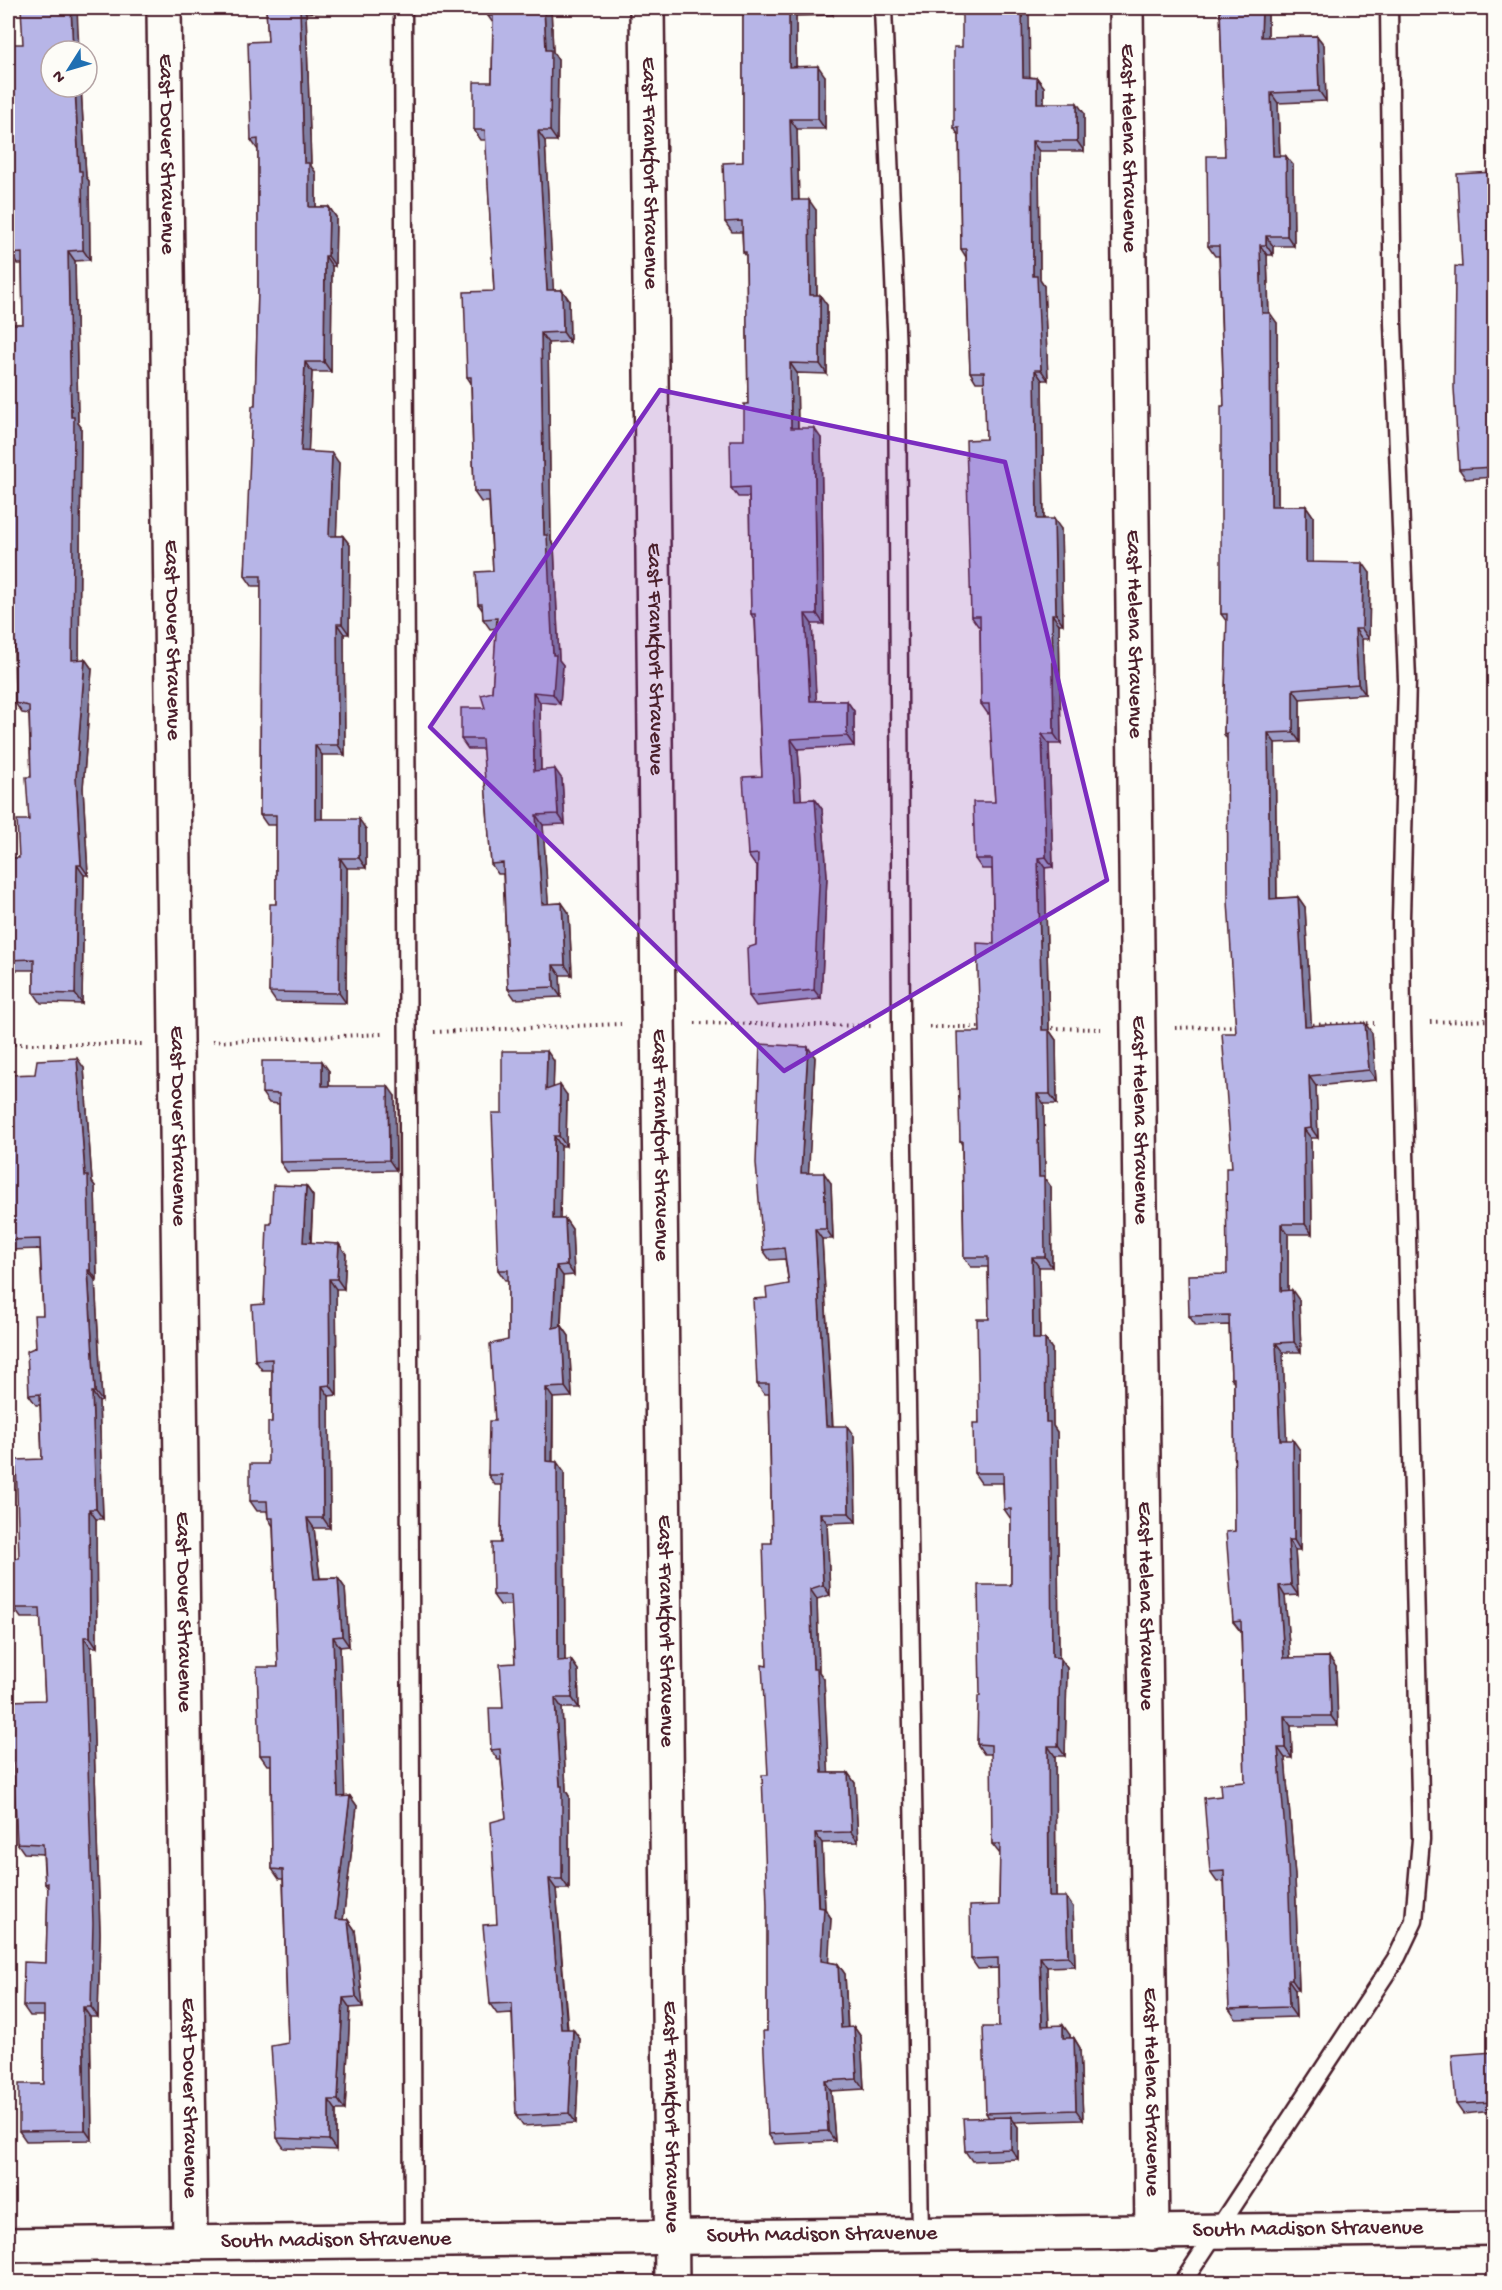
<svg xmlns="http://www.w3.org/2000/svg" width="1502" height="2290" font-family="'Gochi Hand',sans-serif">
<rect width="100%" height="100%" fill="#fdfcf7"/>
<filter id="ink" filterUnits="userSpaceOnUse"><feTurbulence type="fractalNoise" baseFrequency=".0167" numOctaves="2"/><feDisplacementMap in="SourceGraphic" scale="12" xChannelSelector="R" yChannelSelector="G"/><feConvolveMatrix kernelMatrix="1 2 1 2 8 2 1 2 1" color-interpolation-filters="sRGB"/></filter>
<g filter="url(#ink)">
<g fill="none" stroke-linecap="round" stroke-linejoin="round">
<g stroke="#4a1f2b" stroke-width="21">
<g id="lane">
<path d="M403 8 413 2242"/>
<path d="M883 8 897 352 901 1021 920 2236"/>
<path d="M1183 2282 1397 1957 1414 1921 1421 1839 1402 1022 1401 918 1407 680 1393 323 1389 8"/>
</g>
</g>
<g stroke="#4a1f2b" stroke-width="38">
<g id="street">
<path id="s1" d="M164 8 190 2243"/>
<path id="s2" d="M647 8 672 2282"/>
<path id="s3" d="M1126 8 1152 2233"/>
<path id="s4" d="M8 2245 1494 2228"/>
</g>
</g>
<g stroke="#4a1f2b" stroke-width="4" stroke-dasharray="1.5 4.5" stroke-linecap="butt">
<path d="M1430 1022 1494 1020"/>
<path d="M695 1023 873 1026"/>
<path d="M1307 1025 1374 1023"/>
<path d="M929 1027H984"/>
<path d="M1046 1028 1101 1029"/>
<path d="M1175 1028 1239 1026"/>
<path d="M434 1032 621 1024"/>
<path d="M212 1042 382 1034"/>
<path d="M8 1044H142"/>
</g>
<use href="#lane" stroke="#fdfcf7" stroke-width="16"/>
<use href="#street" stroke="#fdfcf7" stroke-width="33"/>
</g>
<g fill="#9d9cc7" stroke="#4a1f2b" stroke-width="1.5">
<path d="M266 8H338V11L306 13 311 166 316 173V207H329L336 217 335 266H332L331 372H312L308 452 339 463 336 536H343L350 545 349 634H344L345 755H322V819L366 829V868H347L346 1003 276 1002 269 992 276 904V825H267L260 815 261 586H252L245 576 255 406 258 290V150L251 140 268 41Z"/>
<path d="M487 8H551L553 52 558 60 557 141H545L553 290H562L569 300 570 342 548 343 551 541 554 545 559 660 563 665 560 704 540 702 541 770 562 779 565 824 543 825 548 904 562 903 569 913 572 975H560L561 997 515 999 508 989 503 874H498L491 864 483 749H468L461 739 485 708 492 692 497 628 490 629 483 619V611L478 604 493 571 489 502H481L474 492 471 383 467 377 494 291 486 140H481L474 130 492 82 493 23 488 16Z"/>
<path d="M739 8H833V15L796 16V66L825 76V129H797L799 200 816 210 817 295 827 305V374L797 373 798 428 821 438 824 624H812L816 701H847L854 711V746L798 749 801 800 815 799 822 809 827 876 821 999 756 1006 749 996 756 945 757 865H755L748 855 762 776 755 621 751 614 749 497H738L731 488 744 440 748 404 746 256 743 252 742 232H732L725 222 743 162V13Z"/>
<path d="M1220 8H1268V37L1317 36 1324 45 1326 101 1278 103 1280 156 1293 165 1294 246H1273V255H1267L1269 313 1277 323 1278 506H1306L1313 516V563L1370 573 1369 639H1362L1365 694 1300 699V742L1275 743 1277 898 1298 897 1305 907 1311 1026 1372 1033 1376 1080 1316 1086 1318 1138H1311L1312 1234H1288V1290L1299 1300 1301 1352H1283L1286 1440 1300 1450V1550H1295L1298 1595 1285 1596 1290 1658 1329 1657 1336 1667 1338 1726H1291L1292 1758H1285L1295 1876 1299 1990H1295L1296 2017 1236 2019 1229 2009 1224 1881 1217 1882 1210 1872 1221 1796 1245 1782 1241 1631H1240L1233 1622 1235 1531 1234 1383 1231 1378 1229 1325 1196 1326 1189 1316 1227 1274 1232 1168 1236 1033 1227 739 1224 734 1227 622 1221 614 1224 406 1219 256H1215L1208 246 1225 156Z"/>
<path d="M1030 77 1037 78 1044 87V103L1084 113V151H1039L1040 280 1044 286 1048 380H1042L1044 519 1061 529 1063 624H1059L1061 744H1049L1053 867 1045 868 1049 1030 1056 1040 1057 1104H1044L1045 1179 1051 1187 1052 1267H1039L1040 1339H1045L1052 1349 1053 1426 1057 1432 1059 1658H1060L1067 1668 1065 1756H1055L1056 1897 1073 1907 1075 1966 1047 1967 1049 2026 1070 2035V2038H1074L1080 2048 1083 2120 1014 2122 1018 2127V2159L972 2161 965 2151 989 2118 986 2113 999 2027 998 1968 978 1969 971 1959 999 1905 1000 1854 992 1844V1754H984L977 1744 980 1696 1011 1585V1519L1004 1509 1003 1483H981L974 1473 989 1319 988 1267H971L964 1257 962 1145 960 1141 980 1032 994 944 992 869H982L975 859 995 802 990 714H988L981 704 980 626H978L971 616 986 439 985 382H976L970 372 966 257 961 249 959 136 954 128Z"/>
<path d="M51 87H81L86 177 89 181 90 260 75 261 78 423 81 427 79 660 85 659 92 669 83 788 88 875H84L82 1004 41 1003 34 993V970H8V858H19L29 820 31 777 29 714 22 713 15 703 14 632H8V324H23L22 264H17L10 254Z"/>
<path d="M1494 172V477L1466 479 1459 469 1462 267Z"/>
<path d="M815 1057 808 1173 831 1183 833 1239H822L833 1426 854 1436 856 1522 827 1523 830 1595 817 1599 819 1672 824 1679 828 1773H848L855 1783 858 1842 822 1843 825 1909 831 1918 828 1962 838 1964 845 1974 848 2028 854 2027 861 2037 864 2089 831 2091 835 2141 775 2144 768 2134 767 2031 768 1775 767 1666 772 1543 769 1394H764L757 1384 767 1298 789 1284 785 1259 770 1260 763 1250Z"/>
<path d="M554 1061 553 1087 567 1095 566 1146H561L560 1219H565L572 1229 574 1275 563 1276 561 1326H562L569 1336 572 1397 553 1398V1462L564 1472 565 1661 571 1660 578 1670 579 1708H562L566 1791 569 1796V1889H556L568 2029 580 2039 576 2123 523 2126 516 2116 512 2013 497 2014 490 2004 506 1818 501 1760H498L491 1750 515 1663 512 1605H500L493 1595 501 1543 502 1485H495L488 1475 495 1421 508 1340V1280H505L498 1270 502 1113Z"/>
<path d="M84 1068 92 1182 95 1186 97 1280H95L102 1401 99 1402 103 1519H96L97 1647H91L100 1933 98 2017H90L92 2140 26 2141 19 2131 44 2084V2016H30L23 2006 46 1963 48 1888 45 1884 43 1854 24 1853 17 1843 14 1766 8 1757 45 1700 41 1618H21L14 1608 19 1558 42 1459 40 1405H36L29 1395 36 1347 43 1315 40 1249 8 1250V1178H9L35 1074Z"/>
<path d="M329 1071V1086L395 1096 396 1170 287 1172 280 1162 279 1104 269 1103 262 1093Z"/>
<path d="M306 1186 313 1196 311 1243 339 1244 346 1254 344 1289H336L337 1395 329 1396 330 1528H314L320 1578H338L345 1588 349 1646 340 1647 344 1797 350 1796 357 1806 343 1920H348L355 1930 363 2007 350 2008 345 2110H336V2150L284 2148 277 2138 288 2043 283 1879H279L272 1869 271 1765H267L260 1755 278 1667 273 1526 268 1518 267 1511H257L250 1501 268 1464 272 1422V1370H262L255 1360 264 1304 271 1224Z"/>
<path d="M1494 2052V2111L1463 2114 1456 2104Z"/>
</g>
<g fill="#807fa2" stroke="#4a1f2b" stroke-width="1.5">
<path d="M71 8H77L79 51H73Z"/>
<path d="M300 8H303L306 13 311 166 316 173V217L309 207 304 163Z"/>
<path d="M544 8H551L553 52 558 60 557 141 550 131Z"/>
<path d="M789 8H790L796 16V76L789 67Z"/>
<path d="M828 8H833V15Z"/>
<path d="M1022 8H1029L1030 87 1023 77Z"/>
<path d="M1262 8H1268V47L1261 37Z"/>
<path d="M1317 36 1324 45 1326 101 1319 91Z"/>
<path d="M818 66 825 76V129L818 119Z"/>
<path d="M1037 78 1044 87V113L1037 103Z"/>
<path d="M75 87H81L86 177 89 181 90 260 83 250Z"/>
<path d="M1271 93 1278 103 1280 165 1273 156Z"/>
<path d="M1077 103 1084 113V151L1077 141Z"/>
<path d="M790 119 797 129 799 210 792 200Z"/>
<path d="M538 131 545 141 554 300 547 290Z"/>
<path d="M1032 141 1039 151 1040 280 1044 286 1048 380 1041 370 1033 276Z"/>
<path d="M1286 156 1293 165 1294 246 1287 236Z"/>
<path d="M809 200 816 210 817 305 810 295Z"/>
<path d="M329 207 336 217 335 266 328 256Z"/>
<path d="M1266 236 1273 246V255L1266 245Z"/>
<path d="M1260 245 1267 255 1269 323 1262 313Z"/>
<path d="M68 251 75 261 78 423 81 427 79 670 72 660 71 417Z"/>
<path d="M325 256 332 266 331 372 324 362Z"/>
<path d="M562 290 569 300 570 342 563 332Z"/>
<path d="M820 295 827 305V374L820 364Z"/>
<path d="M1270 313 1277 323 1278 516 1271 506Z"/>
<path d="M541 333 548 343 551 541 554 545 559 660 563 665 560 704 553 694V655L544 535Z"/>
<path d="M305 362 312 372 308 461 301 451Z"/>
<path d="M790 363 797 373 798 438 791 428Z"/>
<path d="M1035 370 1042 380 1044 529 1037 519Z"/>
<path d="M814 428 821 438 824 624 817 614Z"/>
<path d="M332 453 339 463 336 546 329 536Z"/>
<path d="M1306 506 1313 516V572L1306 562Z"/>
<path d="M1054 519 1061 529 1063 624 1056 614Z"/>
<path d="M343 536 350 545 349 634 342 624Z"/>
<path d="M1363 563 1370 573 1369 639 1362 629Z"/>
<path d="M805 614 812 624 817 711 810 701Z"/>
<path d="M1052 614 1059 624 1061 744 1054 734Z"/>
<path d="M337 624 344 634 345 755 338 745Z"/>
<path d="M1355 629 1362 639 1365 694 1358 684Z"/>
<path d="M85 659 92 669 83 788 88 875 81 865 76 778Z"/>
<path d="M1293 689 1300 699V742L1293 732Z"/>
<path d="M533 692 540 702 541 781 534 771Z"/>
<path d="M847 701 854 711V746L847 736Z"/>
<path d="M1268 733 1275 743 1277 909 1270 899Z"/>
<path d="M1042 734 1049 744 1053 867 1046 857Z"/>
<path d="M791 739 798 749 802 810 795 800Z"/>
<path d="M315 745 322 755V829L315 819Z"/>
<path d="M555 769 562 779 565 824 558 814Z"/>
<path d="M815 799 822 809 827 876 821 999 814 990Z"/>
<path d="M536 815 543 825 549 914 542 904Z"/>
<path d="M359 819 366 829V868L359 858Z"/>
<path d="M340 858 347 868 346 1003 339 993Z"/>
<path d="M1038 858 1045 868 1049 1030 1056 1040 1057 1104 1050 1094 1042 1030Z"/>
<path d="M77 865 84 875 82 1004 75 994Z"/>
<path d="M1298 897 1305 907 1312 1036 1305 1026Z"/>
<path d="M562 903 569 913 572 975 565 965Z"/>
<path d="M553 965 560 975 561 997 554 987Z"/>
<path d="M1365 1023 1372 1033 1376 1080 1369 1070Z"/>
<path d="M808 1047 815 1057 808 1183 801 1173Z"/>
<path d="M547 1051 554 1061 553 1100 546 1090Z"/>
<path d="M77 1058 84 1068 92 1182 95 1186 97 1280 90 1270 85 1176Z"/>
<path d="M322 1061 329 1071V1096L322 1086Z"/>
<path d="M1309 1076 1316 1086 1318 1138 1311 1128Z"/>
<path d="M560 1085 567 1095 566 1146 559 1136Z"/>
<path d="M388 1086 395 1096 396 1170 389 1160Z"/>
<path d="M1037 1094 1044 1104 1045 1179 1051 1187 1052 1267 1045 1257 1039 1177Z"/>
<path d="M1304 1129 1311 1138 1312 1234 1305 1224Z"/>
<path d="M554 1136 561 1146 560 1229 553 1219Z"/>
<path d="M824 1173 831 1183 833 1239 826 1229Z"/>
<path d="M306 1186 313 1196 310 1252 303 1242Z"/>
<path d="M565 1219 572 1229 574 1275 567 1265Z"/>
<path d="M1281 1224 1288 1234V1301L1281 1291Z"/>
<path d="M815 1229 822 1239 833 1436 826 1426Z"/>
<path d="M339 1244 346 1254 344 1289 337 1279Z"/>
<path d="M1032 1257 1039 1267 1040 1349 1033 1339Z"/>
<path d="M556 1266 563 1276 560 1338 553 1328Z"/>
<path d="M88 1270 95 1280 102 1401 95 1392Z"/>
<path d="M329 1279 336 1289 337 1395 330 1385Z"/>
<path d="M1292 1290 1299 1300 1301 1352 1294 1342Z"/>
<path d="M562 1326 569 1336 572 1397 565 1387Z"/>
<path d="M1045 1339 1052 1349 1053 1426 1057 1432 1059 1667 1052 1657 1046 1422Z"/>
<path d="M1276 1343 1283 1352 1287 1450 1280 1440Z"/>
<path d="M322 1386 329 1396 330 1528 323 1518Z"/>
<path d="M546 1388 553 1398 552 1471 546 1461Z"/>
<path d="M92 1392 99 1402 103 1519 96 1509Z"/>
<path d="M847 1426 854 1436 856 1522 849 1513Z"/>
<path d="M1293 1440 1300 1450V1550L1294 1540Z"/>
<path d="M557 1462 564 1472 565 1671 558 1661Z"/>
<path d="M89 1509 96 1519 97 1647 90 1637Z"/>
<path d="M820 1513 827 1523 830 1595 823 1585Z"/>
<path d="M307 1518 314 1528 321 1589 314 1579Z"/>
<path d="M1288 1540 1295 1550 1298 1595 1291 1585Z"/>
<path d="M338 1578 345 1588 349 1646 342 1636Z"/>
<path d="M1279 1586 1285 1596 1291 1668 1284 1658Z"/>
<path d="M810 1589 817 1599 819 1672 824 1679 829 1783 822 1773 813 1669Z"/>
<path d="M84 1637 91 1647 100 1933 98 2017 91 2007Z"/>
<path d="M333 1637 340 1647 345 1807 338 1797Z"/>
<path d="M1329 1657 1336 1667 1338 1726 1331 1716Z"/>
<path d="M1060 1658 1067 1668 1065 1756 1058 1746Z"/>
<path d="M571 1660 578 1670 579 1708 572 1698Z"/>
<path d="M555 1698 562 1708 566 1791 569 1796V1889L562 1879 560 1786Z"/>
<path d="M1284 1716 1291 1726 1292 1758 1285 1748Z"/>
<path d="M1048 1746 1055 1756 1056 1907 1049 1897Z"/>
<path d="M1278 1748 1285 1758 1295 1876 1299 1990 1292 1980Z"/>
<path d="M848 1773 855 1783 858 1842 851 1832Z"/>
<path d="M350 1796 357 1806 342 1929 335 1919Z"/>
<path d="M815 1833 822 1843 825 1909 831 1918 828 1971 821 1961Z"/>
<path d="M549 1879 556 1889 568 2039 561 2029Z"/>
<path d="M1066 1897 1073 1907 1075 1966 1068 1956Z"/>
<path d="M348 1920 355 1930 363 2007 356 1997Z"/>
<path d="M1040 1957 1047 1967 1049 2036 1042 2026Z"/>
<path d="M838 1964 845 1974 848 2038 841 2028Z"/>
<path d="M1288 1980 1295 1990 1296 2017 1289 2007Z"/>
<path d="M343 1998 350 2008 345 2110 338 2100Z"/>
<path d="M83 2007 90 2017 92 2140 85 2130Z"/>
<path d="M1063 2025 1070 2035V2048L1063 2038Z"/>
<path d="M854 2027 861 2037 864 2089 857 2079Z"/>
<path d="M573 2029 580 2039 576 2123 569 2113Z"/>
<path d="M1074 2038 1080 2048 1083 2120 1076 2110Z"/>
<path d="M825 2081 831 2091 835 2141 828 2131Z"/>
<path d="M329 2100 336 2110V2150L329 2140Z"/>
<path d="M1011 2117 1018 2127V2159L1011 2149Z"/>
</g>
<g fill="#b7b5e7" stroke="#4a1f2b" stroke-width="1.5">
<path d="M21 8H71L73 51H51V87H75L79 171H82L83 250 68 251 71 417H74L72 660 85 659 76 778 81 865H77L75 994 34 993V959L8 960V858H19L17 820H29L26 777H31L29 706 15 703 14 622H8V324H23L22 253 10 254 8 162V44H23Z"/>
<path d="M266 8H300L304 163H309V207H329L328 256H325L324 362H305L301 451 332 453 329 536H343L342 624H337L338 745H315V819H359V858H340L339 993 269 992 270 904H276V815H260L261 576H245L252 406H255L258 290V139L251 140 248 42 268 41Z"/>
<path d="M487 8H544L546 50H551L550 131H538L547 290H562L563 332 541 333 544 535H547L553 655H556L553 694 533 692 534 771 555 769 558 814 536 815 542 904 562 903 565 965H553L554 987 508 989 503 863 491 864 482 739H461V708H485L481 695 492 692 497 618 483 619 482 604H478L476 572 493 571 489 492H474L471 377H467L464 292 494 291 485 130H474V82H492L493 16H488Z"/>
<path d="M743 8H789V67L818 66V119H790L792 200H809L810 295H820V364L790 363 791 428H814L817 614H805L810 701H847V736L791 739 795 800 815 799 820 866 814 990 749 996 747 948 756 945 758 854 748 855 743 777 762 776 755 614H751L749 487 731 488 730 440H744V404H748L746 252H743L742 221 725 222 723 163 743 162Z"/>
<path d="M962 8H1022L1023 77 1037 78V103H1077V141H1032L1033 276H1037L1041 370H1035L1037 519H1054L1056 614H1052L1054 734H1042L1046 857 1038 858 1042 1030H1049L1050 1094H1037L1039 1177H1044L1045 1257H1032L1033 1339H1045L1046 1422H1050L1052 1657 1060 1658 1058 1746H1048L1049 1897H1066L1068 1956 1040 1957 1042 2026 1063 2025V2038H1074L1076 2110 986 2113 983 2027H999L998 1958 971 1959 970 1906 999 1905 1000 1844H992L991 1745 977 1744 978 1696H980L978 1585H1011V1509H1004L1003 1473H974L973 1423H979L977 1319H989L988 1257H964L962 1141H960L957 1032H980L977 943 994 944 992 859H975L973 802H995L989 704H981L980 616H971L966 440 986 439 984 372H970L966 249H961L959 128H954V47H962Z"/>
<path d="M1220 8H1262L1261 37 1317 36 1319 91 1271 93 1273 156H1286L1287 236H1266V245H1260L1262 313H1270L1271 506H1306V562L1363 563 1362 629H1355L1358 684 1293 689V732L1268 733 1270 899 1298 897 1305 1026 1365 1023 1369 1070 1309 1076 1311 1128 1304 1129 1305 1224H1281V1291L1292 1290 1294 1342 1276 1343 1280 1440H1293L1294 1540H1288L1291 1585 1279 1586 1284 1658 1329 1657 1331 1716H1284L1285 1748H1278L1288 1866 1292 1980H1288L1289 2007 1229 2009 1224 1871 1210 1872 1204 1798 1221 1796 1220 1784 1245 1782 1241 1621 1233 1622 1226 1532 1235 1531 1234 1378H1231L1229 1315 1189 1316 1188 1275 1227 1274 1226 1168H1232L1222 1033H1236L1228 901 1227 733 1224 734 1227 614H1221V406H1224L1219 246H1208L1207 156H1225Z"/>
<path d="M1494 172V467L1459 469 1454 388 1455 266 1462 267 1457 174Z"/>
<path d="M760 1044 808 1047 801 1173H824L826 1229H815L826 1426H847L849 1513H820L823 1585 810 1589 813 1669H817L822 1773H848L851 1832 815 1833 818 1907 824 1908 821 1961 838 1964 841 2028 854 2027 857 2079 825 2081 828 2131 768 2134 763 2031H767V1905L762 1775H768L762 1665 767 1666 763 1543H772L769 1384H757L753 1299 767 1298 766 1288 789 1284 784 1248 763 1250 756 1163Z"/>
<path d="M502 1051H547L546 1090 560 1085 559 1136H554L553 1219H565L567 1265 556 1266 553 1328 562 1326 565 1387 546 1388V1461L557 1462 558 1661 571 1660 572 1698H555L560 1786H562V1879H549L561 2029H573L569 2113 516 2116 512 2003 490 2004 483 1925 497 1924 491 1822 506 1818 500 1749 491 1750 489 1708H503L500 1664 515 1663 511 1595H493L492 1543H501L502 1475H488L489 1421H495L490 1344 508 1340V1270H498L492 1113H502Z"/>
<path d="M77 1058 85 1176H88L90 1270H88L95 1392H92L96 1509H89L90 1637H84L93 1923 91 2007H83L85 2130 19 2131V2084H44V2006H23L24 1962 46 1963 48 1883 45 1884 43 1844 17 1843 13 1757H8V1701L45 1700 40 1608H14V1558H19L16 1460 42 1459 40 1394 29 1395 27 1351 36 1347 34 1315H43L40 1239 8 1240 9 1075 35 1074 37 1060Z"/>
<path d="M262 1061H322V1086H388L389 1160 280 1162 279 1094 262 1093Z"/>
<path d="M273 1185 306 1186 303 1242 339 1244 337 1279H329L330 1385 322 1386 323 1518H307L314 1579 338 1578 342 1636 333 1637 338 1797 350 1796 335 1919 348 1920 356 1997 343 1998 338 2100H329V2140L277 2138 271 2046 288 2043 283 1870 272 1869 271 1755H260L257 1667H278L273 1518H268L267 1501H250V1464H268V1422H272V1359L255 1360 252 1305 264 1304 267 1224H271Z"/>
<path d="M1494 2052V2102L1456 2104 1452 2055Z"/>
<path d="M1011 2117V2149L965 2151 963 2118Z"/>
</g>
</g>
<path fill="#7b2cbf" fill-opacity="0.2" stroke="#7b2cbf" stroke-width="4.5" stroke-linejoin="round" d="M660 390 1005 462 1107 880 784 1071 430 727Z"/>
<g text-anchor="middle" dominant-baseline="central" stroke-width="6" stroke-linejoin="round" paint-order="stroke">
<g font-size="22" fill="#4a1f2b" stroke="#fdfcf7">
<text stroke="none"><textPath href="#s3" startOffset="140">East Helena Stravenue</textPath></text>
<text stroke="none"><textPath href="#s1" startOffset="146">East Dover Stravenue</textPath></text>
<text stroke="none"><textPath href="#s2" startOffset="165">East Frankfort Stravenue</textPath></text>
<text stroke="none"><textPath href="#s3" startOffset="626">East Helena Stravenue</textPath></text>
<text stroke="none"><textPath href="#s1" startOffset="632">East Dover Stravenue</textPath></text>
<text stroke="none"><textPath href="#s2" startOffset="651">East Frankfort Stravenue</textPath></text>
<text stroke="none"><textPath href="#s3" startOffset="1112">East Helena Stravenue</textPath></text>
<text stroke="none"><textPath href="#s1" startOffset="1118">East Dover Stravenue</textPath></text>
<text stroke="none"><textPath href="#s2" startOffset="1137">East Frankfort Stravenue</textPath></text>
<text stroke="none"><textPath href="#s3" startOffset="1598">East Helena Stravenue</textPath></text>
<text stroke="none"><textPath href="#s1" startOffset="1604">East Dover Stravenue</textPath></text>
<text stroke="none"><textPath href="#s2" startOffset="1623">East Frankfort Stravenue</textPath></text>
<text stroke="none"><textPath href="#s3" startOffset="2084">East Helena Stravenue</textPath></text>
<text stroke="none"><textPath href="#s1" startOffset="2090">East Dover Stravenue</textPath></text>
<text stroke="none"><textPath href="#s2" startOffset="2109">East Frankfort Stravenue</textPath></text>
<text stroke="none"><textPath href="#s4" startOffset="1300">South Madison Stravenue</textPath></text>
<text stroke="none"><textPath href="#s4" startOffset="814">South Madison Stravenue</textPath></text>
<text stroke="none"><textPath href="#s4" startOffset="328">South Madison Stravenue</textPath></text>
</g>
</g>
<rect width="1502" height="2290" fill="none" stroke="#fdfcf7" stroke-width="30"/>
<rect x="15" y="15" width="1472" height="2260" fill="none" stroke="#4a1f2b" stroke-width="2" filter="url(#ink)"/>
<g transform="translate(69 69) rotate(233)"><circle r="28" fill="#fdfcf7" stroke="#b5a4a5" stroke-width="1.5"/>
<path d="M0-4.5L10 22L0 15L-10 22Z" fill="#1f6fb2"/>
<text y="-9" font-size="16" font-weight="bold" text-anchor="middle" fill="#4a1f2b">N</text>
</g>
</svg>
